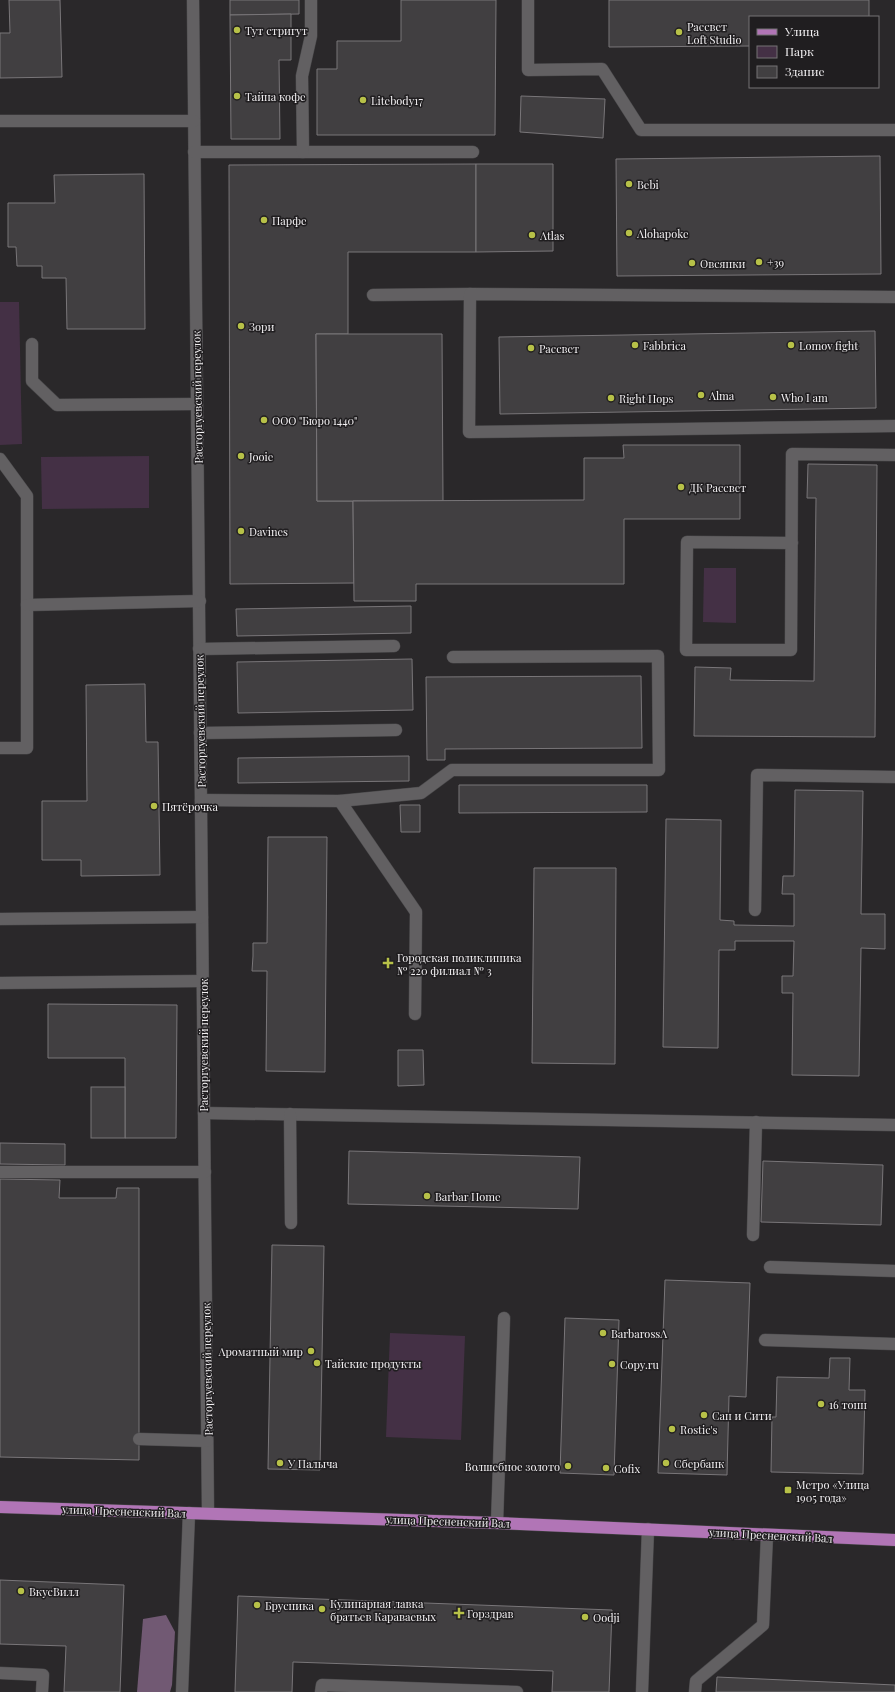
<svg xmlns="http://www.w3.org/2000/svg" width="895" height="1692" font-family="'Playfair Display',serif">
<rect width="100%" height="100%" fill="#2a282a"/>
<g fill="#443045">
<path d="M0 302H19L22 444 0 445Z"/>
<path d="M149 456V508L42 509 41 457Z"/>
<path d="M704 568H736V623L703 622Z"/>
<path d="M390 1333 465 1336 461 1440 386 1437Z"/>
</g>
<path fill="#715973" d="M166 1615 175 1632 172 1685 170 1692H137L143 1619Z"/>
<g fill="#413f41" stroke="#797679">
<path d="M9 0H60L62 77 0 78V33H10Z"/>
<path d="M230 0H299V14L230 15Z"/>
<path d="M401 0H496L495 135H317V69H337V41H401Z"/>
<path d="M609 0H869V17H750V46L609 47Z"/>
<path d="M291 14V60H279L280 139H231L230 15Z"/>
<path d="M521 96 605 99 603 138 520 132Z"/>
<path d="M880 156 881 274 617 276 616 159Z"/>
<path d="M476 164V252H348V334H316L317 501H353L354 583 230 584 229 165Z"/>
<path d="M476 164H553V251L476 252Z"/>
<path d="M144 174 145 329H67L66 278H42V266H17L16 247H8V203H55L54 175Z"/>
<path d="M875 331 876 408 500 414 499 337Z"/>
<path d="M316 334H442L443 501H317Z"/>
<path d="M623 445H740V519H624V584H416V601H354L353 501 584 500V458H624Z"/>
<path d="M808 464 877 465 875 737 694 736 695 667 731 668 730 680 814 681 816 498H807Z"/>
<path d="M411 606V633L237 636 236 609Z"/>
<path d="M412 659 413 710 238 713 237 662Z"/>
<path d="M641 676 642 748 445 749V760H427L426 677Z"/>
<path d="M145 684 146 742H158L160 875 81 876V860H42V801H87L86 685Z"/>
<path d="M409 756V781L238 783V758Z"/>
<path d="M459 785H647V812L459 813Z"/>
<path d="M795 790 863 791 861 914H885V949L861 948 859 1076 792 1075 793 993H782V976H793L794 941H735V950H719L718 1048 663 1047 666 819 721 820 720 920 734 921V925L794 926V894H782L783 876H794Z"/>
<path d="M400 805H420V832H401Z"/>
<path d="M268 837H327L325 1072 266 1071 267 971H252L253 956V943H267Z"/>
<path d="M534 868H616L615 1064 532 1063Z"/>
<path d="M48 1004 177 1005 176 1138H125V1058H48Z"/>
<path d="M398 1050H423L424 1085 398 1086Z"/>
<rect x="91" y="1087" width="34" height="51"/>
<path d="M0 1143 65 1144V1165L0 1164Z"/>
<path d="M349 1151 580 1157 578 1209 348 1204Z"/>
<path d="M763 1161 883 1165 881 1225 761 1222Z"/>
<path d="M0 1179 60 1180 59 1198H116L117 1188H139V1460L0 1457Z"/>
<path d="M272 1245 324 1246 320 1470 268 1469Z"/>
<path d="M665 1280 750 1283 746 1397 729 1396 727 1475 658 1473Z"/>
<path d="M565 1318 619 1320 614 1475 560 1473Z"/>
<path d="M830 1358H850L849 1390H865L863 1474 771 1472 772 1417H776L777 1377 829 1378Z"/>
<path d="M0 1580 124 1585 120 1692H64L66 1646 0 1644Z"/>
<path d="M238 1596 612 1610 609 1692H552L553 1671 293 1662 292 1692H235Z"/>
<path d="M717 1677 895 1685V1692H716Z"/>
</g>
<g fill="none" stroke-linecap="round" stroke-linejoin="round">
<g stroke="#484749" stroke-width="13">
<g id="minor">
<path d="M193 0 208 1513"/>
<path d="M528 0V70L602 69 641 130H895"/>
<path d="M0 121H194"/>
<path d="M194 152H473"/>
<path d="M303 152 302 76 311 36V0"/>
<path d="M373 295 470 294"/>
<path d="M895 297 470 294 469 432 895 426"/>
<path d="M32 344V381L57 405 196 404"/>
<path d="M0 459 27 496V748H0"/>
<path d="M792 543 687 542 686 650H791L792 454 895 455"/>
<path d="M27 605 200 601"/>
<path d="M199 649 394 646"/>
<path d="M200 733 396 730"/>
<path d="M201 800 340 801 421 793 452 770H659L658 656 453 657"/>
<path d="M340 801 416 912 415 1014"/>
<path d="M755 910 757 775 895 777"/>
<path d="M0 919 202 917"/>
<path d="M0 983 203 981"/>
<path d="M204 1113 895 1125"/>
<path d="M290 1114 291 1223"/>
<path d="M0 1172H205"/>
<path d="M753 1235 756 1122"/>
<path d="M770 1267 895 1271"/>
<path d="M765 1340 895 1344"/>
<path d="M139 1439 207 1441"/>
<path d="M497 1523 504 1318"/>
<path d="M0 1673 43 1675 42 1692"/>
<path d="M182 1692 189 1513"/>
<path d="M321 1692 322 1685 517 1692"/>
<path d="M642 1692 648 1529"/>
<path d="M695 1692 696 1681 763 1625 767 1535"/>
</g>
</g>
<g stroke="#484749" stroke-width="13">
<path id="major" d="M0 1507 497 1523 895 1540"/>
</g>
<use href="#minor" stroke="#626062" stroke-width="12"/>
<use href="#major" stroke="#b175b6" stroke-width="12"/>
</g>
<g fill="#b7c148" stroke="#201e20" stroke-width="1.5">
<circle cx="237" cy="30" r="4"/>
<circle cx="679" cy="32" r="4"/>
<circle cx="237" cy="96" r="4"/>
<circle cx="363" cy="100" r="4"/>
<circle cx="629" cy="184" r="4"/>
<circle cx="264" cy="220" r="4"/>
<circle cx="629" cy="233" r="4"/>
<circle cx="532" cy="235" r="4"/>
<circle cx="759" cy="262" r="4"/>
<circle cx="692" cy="263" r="4"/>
<circle cx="241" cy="326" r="4"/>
<circle cx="635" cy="345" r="4"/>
<circle cx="791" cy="345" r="4"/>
<circle cx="531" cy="348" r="4"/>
<circle cx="701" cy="395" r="4"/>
<circle cx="773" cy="397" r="4"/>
<circle cx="611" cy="398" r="4"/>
<circle cx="264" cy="420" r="4"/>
<circle cx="241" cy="456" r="4"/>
<circle cx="681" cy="487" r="4"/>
<circle cx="241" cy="531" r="4"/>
<circle cx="154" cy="806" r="4"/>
<path d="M386 957h4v4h4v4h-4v4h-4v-4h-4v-4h4z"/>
<circle cx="427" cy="1196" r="4"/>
<circle cx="603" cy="1333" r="4"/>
<circle cx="311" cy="1351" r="4"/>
<circle cx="317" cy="1363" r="4"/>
<circle cx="612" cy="1364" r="4"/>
<circle cx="821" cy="1404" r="4"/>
<circle cx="704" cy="1415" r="4"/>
<circle cx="672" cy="1429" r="4"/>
<circle cx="280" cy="1463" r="4"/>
<circle cx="666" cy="1463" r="4"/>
<circle cx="568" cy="1466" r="4"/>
<circle cx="606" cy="1468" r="4"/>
<rect x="784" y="1486" width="8" height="8" rx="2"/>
<circle cx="21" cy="1591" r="4"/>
<circle cx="257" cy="1605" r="4"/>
<circle cx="322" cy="1609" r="4"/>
<path d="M457 1607h4v4h4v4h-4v4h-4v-4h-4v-4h4z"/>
<circle cx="585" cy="1617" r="4"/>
</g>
<g text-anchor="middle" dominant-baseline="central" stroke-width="3" stroke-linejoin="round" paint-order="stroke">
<g font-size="11" fill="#f2f0f2" stroke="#201e20" text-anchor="start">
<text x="687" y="26">Рассвет<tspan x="687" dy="13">Loft Studio</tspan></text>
<text x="245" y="30">Тут стригут</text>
<text x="245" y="96">Тайна кофе</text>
<text x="371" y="100">Litebody17</text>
<text x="637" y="184">Bebi</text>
<text x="272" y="220">Парфе</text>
<text x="637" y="233">Alohapoke</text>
<text x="540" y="235">Atlas</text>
<text x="767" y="262">+39</text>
<text x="700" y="263">Овсянки</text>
<text x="249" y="326">Зори</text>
<text x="643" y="345">Fabbrica</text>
<text x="799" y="345">Lomov fight</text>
<text x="539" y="348">Рассвет</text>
<text x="709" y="395">Alma</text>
<text x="781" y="397">Who I am</text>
<text x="619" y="398">Right Hops</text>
<text x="272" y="420">ООО "Бюро 1440"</text>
<text x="249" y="456">Jooie</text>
<text x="689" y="487">ДК Рассвет</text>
<text x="249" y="531">Davines</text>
<text x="162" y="806">Пятёрочка</text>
<text x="397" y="957">Городская поликлиника<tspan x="397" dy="13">№ 220 филиал № 3</tspan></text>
<text x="435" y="1196">Barbar Home</text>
<text x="611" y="1333">BarbarossA</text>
<text x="303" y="1351" text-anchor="end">Ароматный мир</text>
<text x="325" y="1363">Тайские продукты</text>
<text x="620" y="1364">Copy.ru</text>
<text x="829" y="1404">16 тонн</text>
<text x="712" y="1415">Сан и Сити</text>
<text x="680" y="1429">Rostic's</text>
<text x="288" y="1463">У Палыча</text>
<text x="674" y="1463">Сбербанк</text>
<text x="560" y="1466" text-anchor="end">Волшебное золото</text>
<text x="614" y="1468">Cofix</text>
<text x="796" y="1484">Метро «Улица<tspan x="796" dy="13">1905 года»</tspan></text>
<text x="29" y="1591">ВкусВилл</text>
<text x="330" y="1603">Кулинарная лавка<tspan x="330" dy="13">братьев Караваевых</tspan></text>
<text x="265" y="1605">Брусника</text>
<text x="467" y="1613">Горздрав</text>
<text x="593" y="1617">Oodji</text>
</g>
<g font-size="11" fill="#f2f0f2" stroke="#201e20">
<text transform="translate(197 397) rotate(-91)">Расторгуевский переулок</text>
<text transform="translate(200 721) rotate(-91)">Расторгуевский переулок</text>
<text transform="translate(203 1045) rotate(-90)">Расторгуевский переулок</text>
<text transform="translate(207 1369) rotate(-91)">Расторгуевский переулок</text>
<text transform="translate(124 1511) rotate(2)">улица Пресненский Вал</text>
<text transform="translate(448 1521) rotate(2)">улица Пресненский Вал</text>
<text transform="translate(771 1535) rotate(3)">улица Пресненский Вал</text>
</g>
</g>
<rect x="749" y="16" width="130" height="72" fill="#201e20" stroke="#747274"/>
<rect x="757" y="29" width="20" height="6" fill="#b175b6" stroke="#747274"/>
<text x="785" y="36" font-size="12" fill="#f2f0f2">Улица</text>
<rect x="757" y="46" width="20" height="12" fill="#443045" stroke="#747274"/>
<text x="785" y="56" font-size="12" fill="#f2f0f2">Парк</text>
<rect x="757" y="66" width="20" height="12" fill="#413f41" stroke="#747274"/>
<text x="785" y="76" font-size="12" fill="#f2f0f2">Здание</text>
</svg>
